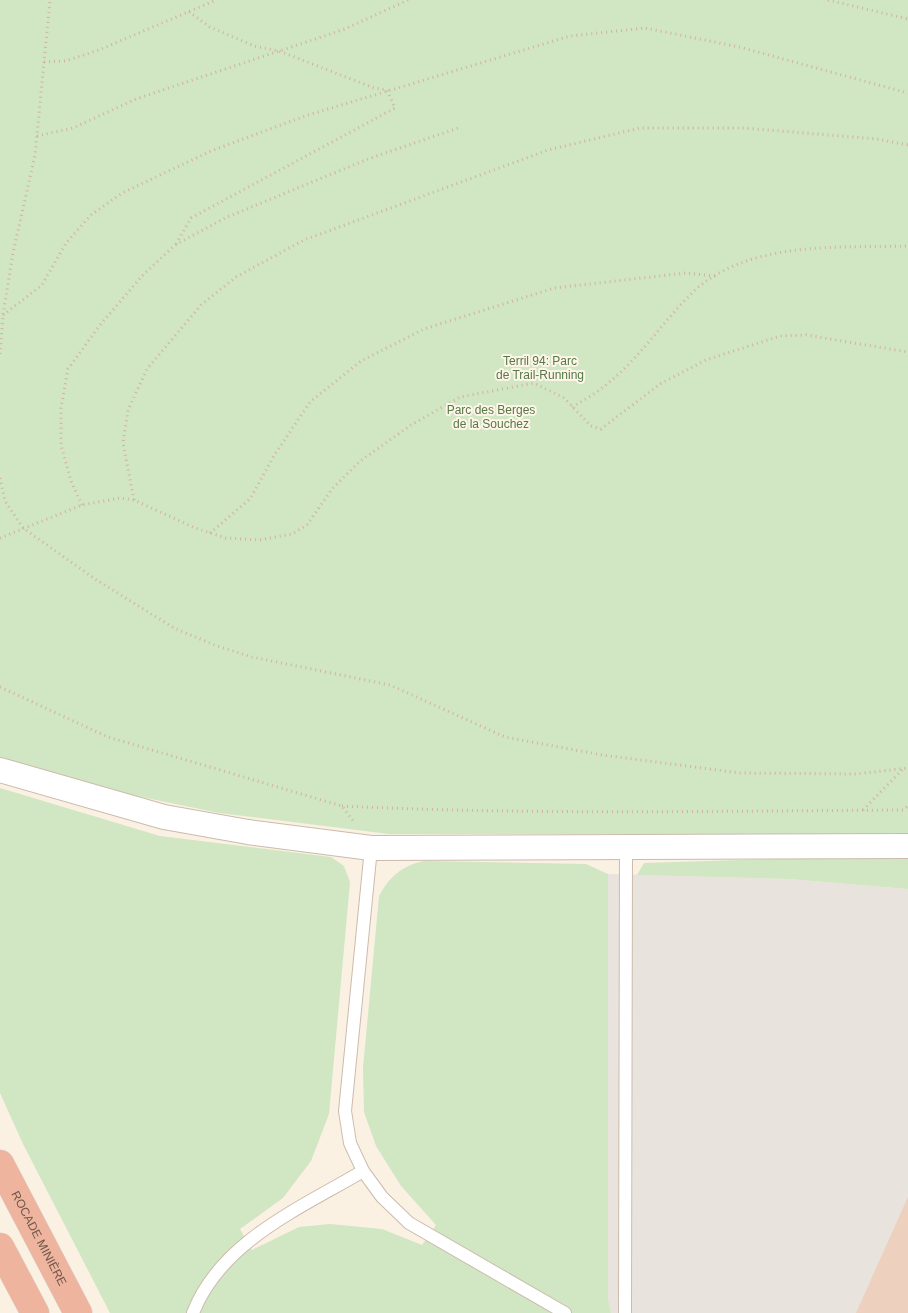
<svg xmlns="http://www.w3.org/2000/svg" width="908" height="1313" font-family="Arial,sans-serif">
<rect width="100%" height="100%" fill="#faf1e3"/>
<path fill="#e9e3dd" d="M608 874 789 879 908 889V1313H611L608 1298Z"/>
<g fill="#d1e6c3">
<path d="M0 0H908V834H389L219 813 132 795 0 758Z"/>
<path d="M0 788 160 836 331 857 344 866 350 882 329 1114 311 1161 283 1198 240 1229 252 1250 299 1227 330 1224 382 1229 422 1245 436 1225 401 1186 376 1146 364 1112 363 1068 379 896C390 876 402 866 424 861L586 864 608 874V1298L611 1313H110L23 1144 0 1093Z"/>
<path d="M772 859H908V889L789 879 637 875 644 863Z"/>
</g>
<path fill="#edd0bd" d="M908 1197V1313H856Z"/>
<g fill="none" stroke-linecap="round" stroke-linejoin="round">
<g stroke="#ccbbad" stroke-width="14">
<g id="lane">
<path d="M371 848 345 1111 350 1143 363 1171 382 1197 409 1223 565 1313"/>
<path d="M193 1313C221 1241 301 1208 363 1171"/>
<path d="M625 1313 626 848"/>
</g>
</g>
<g stroke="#ccbbad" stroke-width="26">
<path id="street" d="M0 770 164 817 248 832 371 848 908 846"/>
</g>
<g stroke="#d7d0cd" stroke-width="29">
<g id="highway">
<path id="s1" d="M0 1164 78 1313"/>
<path d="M0 1247 35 1313"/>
</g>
</g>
<g stroke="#d1b3a0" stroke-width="3" stroke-dasharray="1 4" stroke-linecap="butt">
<path d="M828 0 908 19"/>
<path d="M44 62 65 61 99 50 216 0"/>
<path d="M37 136 73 128 136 99 345 29 408 0"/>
<path d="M176 244 191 218 395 108 387 90 374 88 279 51 254 46 210 27 189 12"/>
<path d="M3 315 42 285 66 243 91 215 122 193 211 151 305 116 570 36 645 28 739 47 908 93"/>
<path d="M0 354 3 315 13 253 35 155 50 0"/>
<path d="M572 407C584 400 597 393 607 384 640 358 663 321 693 292 749 240 838 248 908 246"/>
<path d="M0 478 5 501 23 528 95 579 174 628 217 646 252 657 390 685 505 737 602 755 740 773 856 774 908 768"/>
<path d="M134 500 123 443 128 410 147 369 201 305 236 277 304 240 548 150 640 128H744L877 139 908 145"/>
<path d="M82 505 71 481 61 445V408L68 369 100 325 142 276 175 245 225 218 368 159 458 128"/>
<path d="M210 533 250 499 275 454 310 402 361 361 424 329 554 288 686 273 715 276"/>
<path d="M0 538 82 505 120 498 134 500 195 528 226 538 259 540 292 534 307 525 332 489 359 462 411 425 460 397 534 383 564 398 591 426 601 429 660 384 706 360 780 336 806 335 908 352"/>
<path d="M0 687 108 737 342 806 354 822"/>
<path d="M342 806C529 815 716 811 903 810L908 806"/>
<path d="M863 810 903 769"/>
</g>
<use href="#lane" stroke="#fff" stroke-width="12"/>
<use href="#street" stroke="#fff" stroke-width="24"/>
<use href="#highway" stroke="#efb49e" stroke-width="28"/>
</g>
<g text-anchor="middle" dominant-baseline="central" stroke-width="4" stroke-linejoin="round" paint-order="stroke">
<g font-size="12" fill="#567a47" stroke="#fdf5e8">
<text x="540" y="361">Terril 94: Parc<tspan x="540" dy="14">de Trail-Running</tspan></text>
<text x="491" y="410">Parc des Berges<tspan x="491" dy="14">de la Souchez</tspan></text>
</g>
<g font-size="12" fill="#6f584b" stroke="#fdf5e8">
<text stroke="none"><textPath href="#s1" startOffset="84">ROCADE MINIÈRE</textPath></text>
</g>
</g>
</svg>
